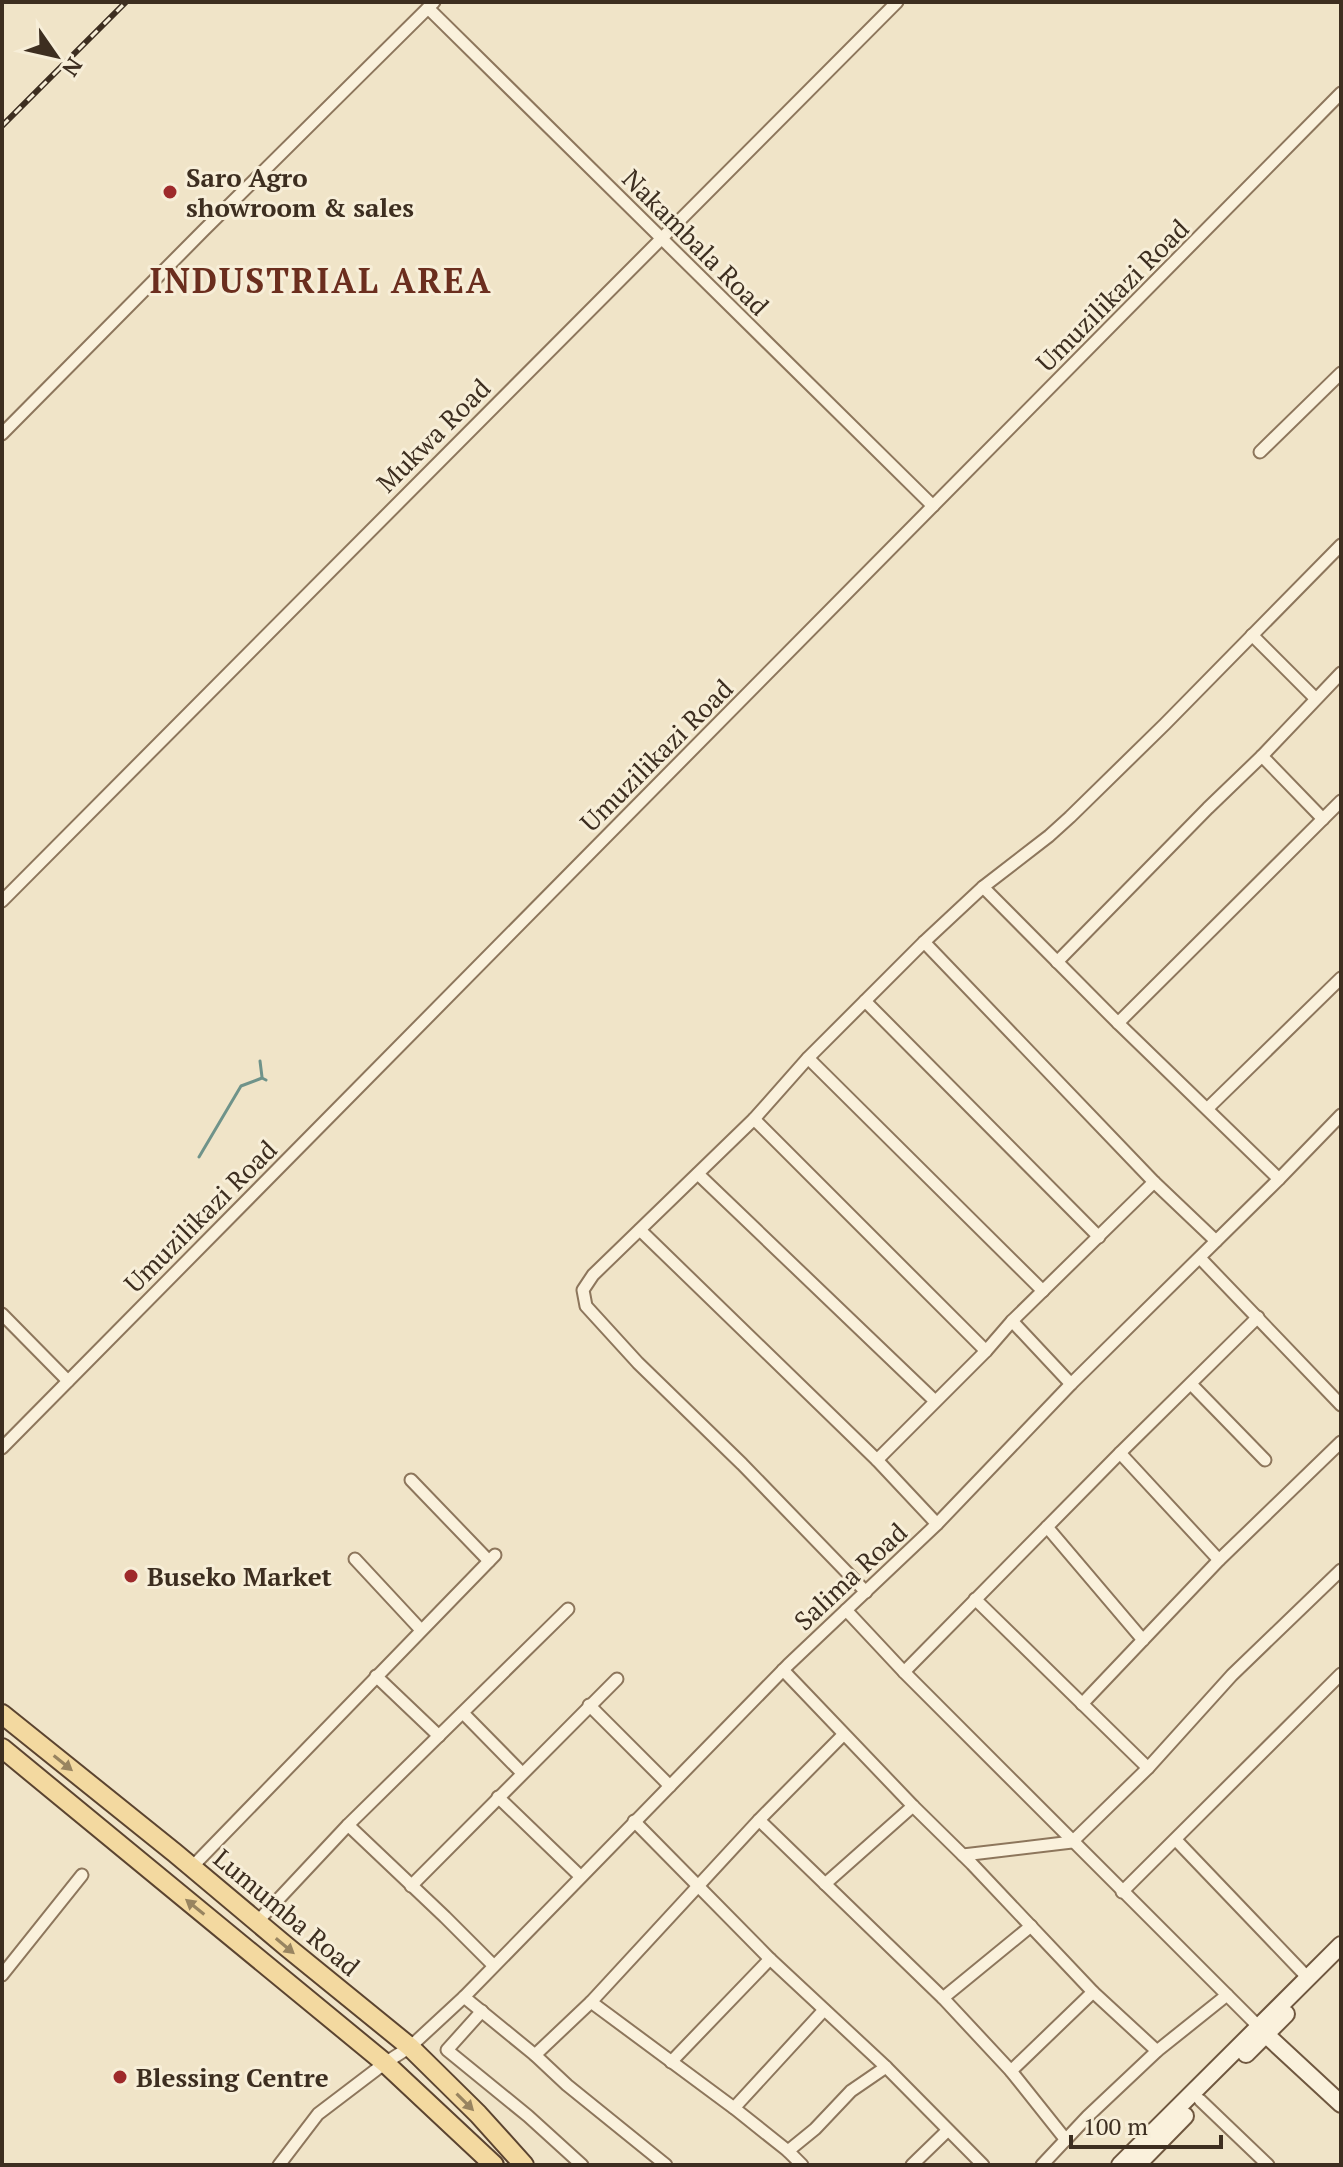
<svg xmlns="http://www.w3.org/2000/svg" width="1343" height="2167" font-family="'PT Serif',serif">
<rect width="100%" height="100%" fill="#f0e4c8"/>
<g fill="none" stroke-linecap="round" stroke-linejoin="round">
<g stroke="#6f938a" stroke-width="3">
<path d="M260 1061 262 1077"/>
<path d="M199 1157 241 1086 262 1078 266 1080"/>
</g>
<g stroke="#8d765c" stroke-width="15">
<g id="street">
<path d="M428 8 933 506"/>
<path d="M2 434 203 231 434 2"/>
<path d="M1260 452 1341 373"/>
<path d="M1252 635 1315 698"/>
<path d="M1262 756 1323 819"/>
<path d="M983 887 1118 1023 1279 1179"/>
<path d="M2 901 897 2"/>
<path d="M924 942 1154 1182 1216 1241"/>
<path d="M1057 962 1208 808 1262 756 1341 673"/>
<path d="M865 1001 1099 1237"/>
<path d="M1118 1023 1341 801"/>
<path d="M808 1058 1043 1291"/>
<path d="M1208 1108 1341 978"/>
<path d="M754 1119 986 1351"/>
<path d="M698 1174 935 1401"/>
<path d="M640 1230 877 1460 937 1524"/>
<path d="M1200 1258 1341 1405"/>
<path d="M2 1314 68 1381"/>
<path d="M1012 1321 1071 1384"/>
<path d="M1191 1384 1265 1460"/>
<path d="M2 1448 1341 93"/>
<path d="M1120 1453 1219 1560"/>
<path d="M877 1460 986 1351 1012 1321 1154 1182"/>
<path d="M411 1480 489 1561"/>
<path d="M1047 1527 1143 1640"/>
<path d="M355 1559 421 1630"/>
<path d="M866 1592 742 1464 638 1363 586 1306 583 1290 593 1275 754 1119 808 1058 924 942 983 887 1049 836 1070 817 1165 724 1341 545"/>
<path d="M975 1599 1148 1768"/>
<path d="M846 1610 904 1672 1258 2026"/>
<path d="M783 1670 913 1806 972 1864 1093 1992 1157 2051"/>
<path d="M904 1672 1120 1453 1258 1317"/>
<path d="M376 1676 439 1736"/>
<path d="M1082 1704 1219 1560 1341 1442"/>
<path d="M589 1705 670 1786"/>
<path d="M463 1713 522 1773"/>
<path d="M498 1797 580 1876"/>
<path d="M759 1820 943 1998 1011 2071 1066 2140"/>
<path d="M634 1821 770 1959 886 2067 983 2165"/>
<path d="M348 1825 445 1917 493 1965"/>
<path d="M1176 1840 1308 1978"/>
<path d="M963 1855 1072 1842 1148 1768 1232 1675 1341 1570"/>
<path d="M192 1867 495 1555"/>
<path d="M825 1884 913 1806"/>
<path d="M411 1886 617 1679"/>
<path d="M1122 1892 1341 1674"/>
<path d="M257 1922 348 1825 568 1609"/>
<path d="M2 1975 82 1875"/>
<path d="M464 1997 535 2055 567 2085 666 2165"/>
<path d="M943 1998 1031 1926"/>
<path d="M591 2002 734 2108 788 2151 802 2165"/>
<path d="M482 2011 447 2050 528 2116 582 2165"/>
<path d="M535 2055 591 2002 759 1820 843 1735"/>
<path d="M671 2062 770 1959"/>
<path d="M1011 2071 1093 1992"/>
<path d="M1200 2100 1268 2165"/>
<path d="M734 2108 824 2010"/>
<path d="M788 2151 815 2129 851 2091 886 2067"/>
<path d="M279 2165 318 2114 385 2063 410 2047 464 1997 788 1665 937 1524 1071 1384 1279 1179 1341 1115"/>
<path d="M912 2165 947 2131"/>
<path d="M1042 2165 1088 2116 1157 2051 1227 1995"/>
</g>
</g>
<g stroke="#6f573f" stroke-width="20">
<g id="secondary">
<path d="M1260 2029 1341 2104"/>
<path d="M1246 2054 1286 2014"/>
<path d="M1120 2165 1341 1945"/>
<path d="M1137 2165 1185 2116"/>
</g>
</g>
<g stroke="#5b4430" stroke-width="22">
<g id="primary">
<path d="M2 1714 175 1853 287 1947 410 2047 478 2114 524 2165"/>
<path d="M2 1748 385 2063 494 2165"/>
</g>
</g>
<use href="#street" stroke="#faf1dc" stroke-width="11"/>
<use href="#secondary" stroke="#faf1dc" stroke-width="16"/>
<use href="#primary" stroke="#f3d9a0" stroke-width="18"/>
<g stroke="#3d2e20" stroke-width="6">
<path id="rail" d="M2 126 126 2"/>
</g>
<use href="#rail" stroke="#f7eed8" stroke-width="3" stroke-dasharray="9" stroke-linecap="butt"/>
</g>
<defs><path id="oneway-solid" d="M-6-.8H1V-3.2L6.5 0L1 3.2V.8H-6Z" transform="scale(2)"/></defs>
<g fill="#988460">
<use href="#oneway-solid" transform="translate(63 1763) rotate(39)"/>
<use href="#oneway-solid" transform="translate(195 1907) rotate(-141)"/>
<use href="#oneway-solid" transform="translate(285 1946) rotate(40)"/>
<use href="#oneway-solid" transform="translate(465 2102) rotate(45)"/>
</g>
<g fill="#9e2a2b" stroke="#f7eed8" stroke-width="3">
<circle cx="170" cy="192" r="8"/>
<circle cx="131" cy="1576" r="8"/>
<circle cx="120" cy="2077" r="8"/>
</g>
<g text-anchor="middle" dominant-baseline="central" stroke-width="6" stroke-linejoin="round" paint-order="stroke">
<g font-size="26" font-weight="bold" fill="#3d2e20" stroke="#f7eed8" text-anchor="start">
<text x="186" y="177">Saro Agro<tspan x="186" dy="30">showroom &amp; sales</tspan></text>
<text x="147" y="1576">Buseko Market</text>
<text x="136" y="2077">Blessing Centre</text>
</g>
<g font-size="26" fill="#3d2e20" stroke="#f7eed8">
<text transform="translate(696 242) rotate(45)">Nakambala Road</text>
<text transform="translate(1112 295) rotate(-45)">Umuzilikazi Road</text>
<text transform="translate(433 435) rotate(-45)">Mukwa Road</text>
<text transform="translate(656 755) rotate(-45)">Umuzilikazi Road</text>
<text transform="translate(200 1216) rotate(-45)">Umuzilikazi Road</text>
<text transform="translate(850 1576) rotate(-43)">Salima Road</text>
<text transform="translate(287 1912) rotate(40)">Lumumba Road</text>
</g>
<g font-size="34" font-weight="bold" letter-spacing="2" fill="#6b2e1e" stroke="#f7eed8">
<text x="321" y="280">INDUSTRIAL AREA</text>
</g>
</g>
<rect width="1343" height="2167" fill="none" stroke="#3d2e20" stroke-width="8"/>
<g transform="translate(56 56) rotate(124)" stroke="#f7eed8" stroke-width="6" paint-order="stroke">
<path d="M0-6L14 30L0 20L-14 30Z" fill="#3d2e20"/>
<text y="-12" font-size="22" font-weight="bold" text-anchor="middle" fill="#3d2e20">N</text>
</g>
<path d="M1071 2135v12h150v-12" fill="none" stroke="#3d2e20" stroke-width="4"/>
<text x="1083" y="2135" font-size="24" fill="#3d2e20" stroke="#f7eed8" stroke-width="6" paint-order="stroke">100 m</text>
</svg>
